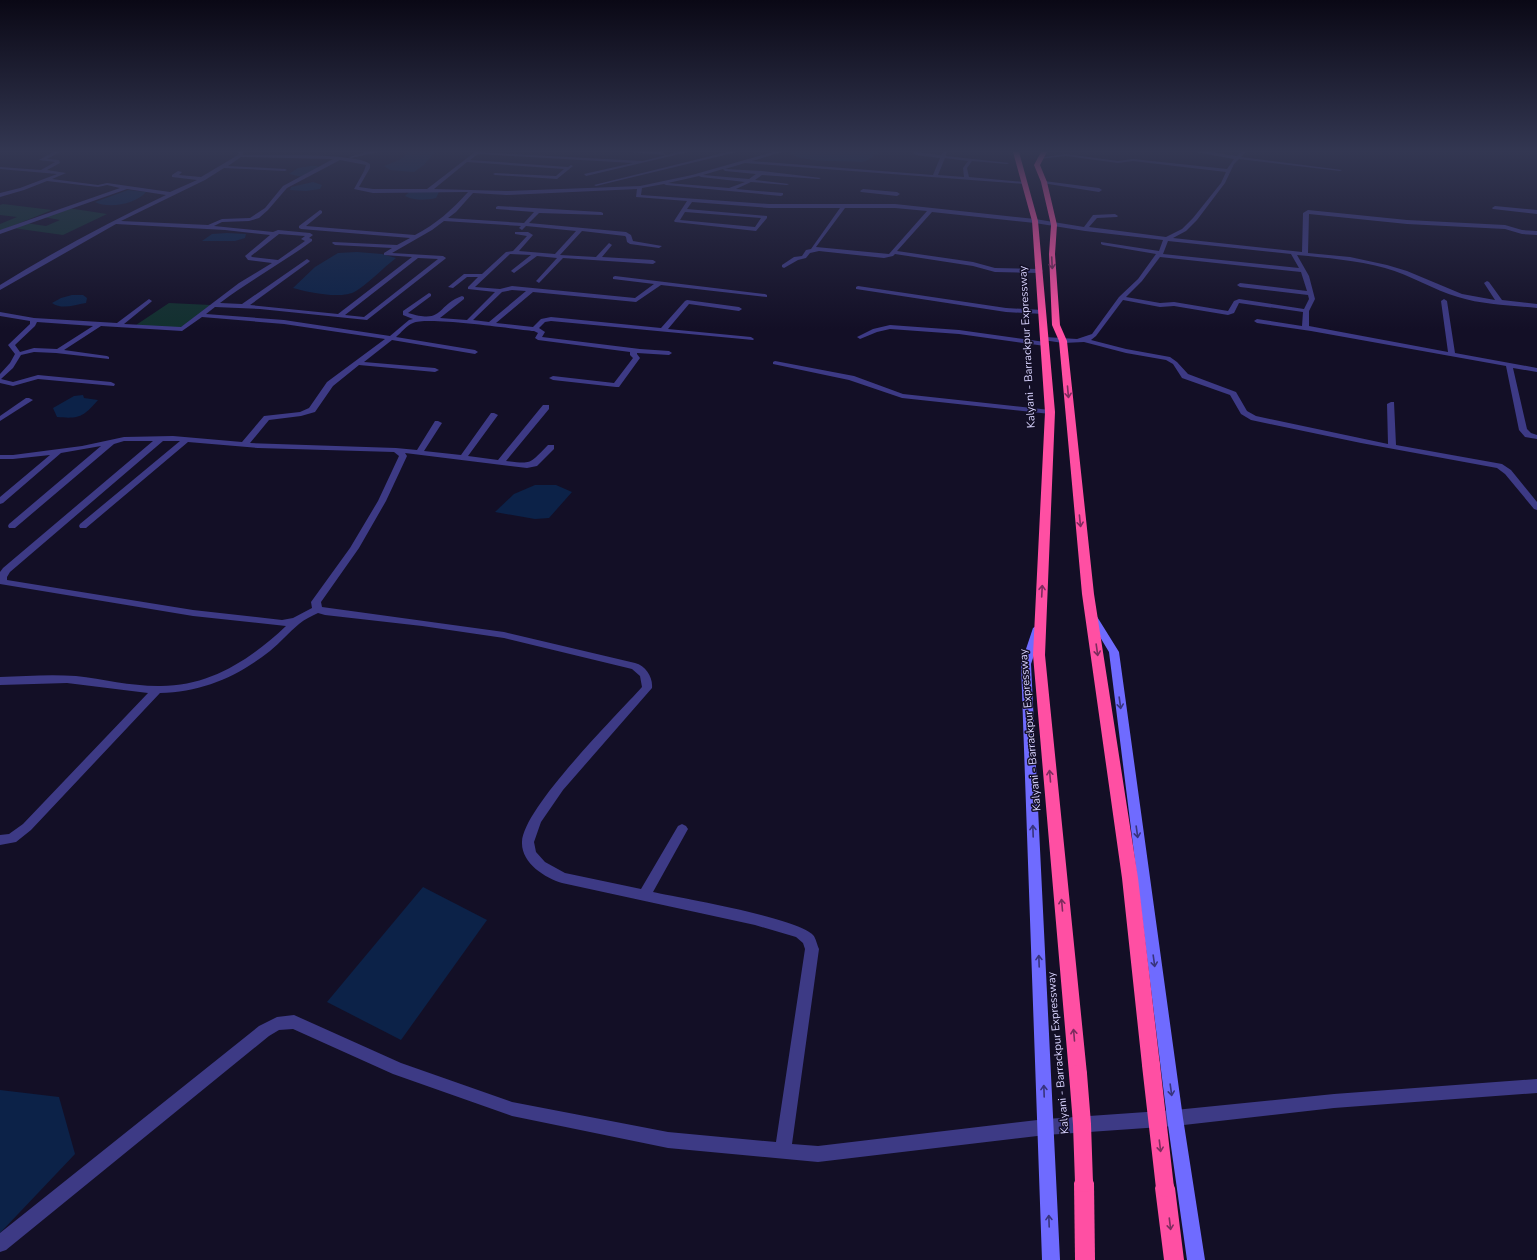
<svg xmlns="http://www.w3.org/2000/svg" width="1537" height="1260" font-family="'Nunito Sans',sans-serif">
<rect width="100%" height="100%" fill="#130f26"/>
<g fill="#12302f">
<path d="M3 204 52 210 0 231V224L17 217 0 215V205Z"/>
<path d="M68 208 107 214 63 235 13 228 26 223 46 226 60 220 43 217Z"/>
<path d="M169 303 211 305 181 330 136 325Z"/>
</g>
<g fill="#0c2248">
<path d="M409 152H435L424 165 414 172 390 170 384 166 399 160Z"/>
<path d="M791 152H878V153L866 161 861 162C847 161 799 162 791 154Z"/>
<path d="M310 166H317L319 168 302 177 289 174 298 168Z"/>
<path d="M313 182 322 185 320 189 306 191 290 190 291 187Z"/>
<path d="M128 190 146 192C136 204 109 209 95 202Z"/>
<path d="M409 192H439L436 198C427 200 414 201 405 196Z"/>
<path d="M227 233 246 234 245 238 235 241H202L212 234Z"/>
<path d="M357 252 382 254 396 258C383 268 370 282 356 291 342 300 307 292 293 288L315 267 338 253Z"/>
<path d="M72 295H83L87 298 86 303C74 305 62 310 52 303L61 298Z"/>
<path d="M83 395 84 398 98 400C83 417 80 419 57 417L53 408 74 396Z"/>
<path d="M535 485H556L572 492 549 518 535 519 495 512 514 494Z"/>
<path d="M423 887 487 920 401 1040 327 1002Z"/>
<path d="M0 1090 59 1097 75 1154 0 1233Z"/>
</g>
<g fill="none" stroke-linecap="round" stroke-linejoin="round">
<g fill="#3d3a85" fill-rule="evenodd">
<path d="M53 152H60L47 159 59 160 60 163 47 170 66 173 52 179 98 185 107 183 170 192 197 180 172 177V175L178 171 182 172 179 175 201 177 238 155 239 152H243V155C266 155 356 153 370 164V168L359 187 373 189H427L475 152 643 161 678 152H688L586 176 584 174 633 163 478 154 470 160 568 167 571 165 573 166 557 179 495 175 493 174 495 173 556 176 564 169 467 162 434 189 507 191 640 186 692 175 773 152H782L752 161 933 175 940 158 916 155 914 154V152L941 155 943 152H947L946 156 1009 163 1007 164 972 161 967 168 969 177 1025 182 1027 183 1025 184 745 163 725 169 762 171 821 178 819 179 762 175 755 180 789 184 787 185 751 182 736 189 783 193V195L781 196 666 185 664 184 642 188 641 195 769 204H895L1035 219 1084 227 1093 215 1115 214 1118 216 1117 217 1097 218 1089 227 1166 237 1182 229 1193 218 1221 183 1226 172 1133 161 1118 163 1066 156 1039 159 1037 158 1066 154 1118 161 1133 159 1227 169 1234 159 1195 152H1210L1237 156 1241 152H1246L1241 157 1342 170 1340 171 1239 159 1234 164 1225 183 1197 220 1186 231 1173 238 1302 252 1303 213 1308 210 1407 220 1505 225 1522 230 1537 231V235L1522 234 1505 229 1407 224 1309 214 1308 253 1350 257 1387 265 1407 271 1462 294 1495 300 1484 283 1487 281 1489 282 1502 300 1537 304V308C1511 305 1483 305 1458 297 1433 290 1411 275 1385 268 1356 260 1327 258 1297 255L1309 276 1315 299 1309 311V326L1448 352 1441 301 1444 299 1447 301 1455 353 1537 368V372L1513 368 1527 429 1531 433 1537 435V439L1525 437 1519 430 1506 366 1311 331 1257 323 1254 321 1257 319 1302 326 1303 312 1239 303 1234 313 1228 315 1174 306 1160 307 1123 300 1096 336 1091 340 1126 349 1170 357 1177 362 1188 374 1236 392 1247 411 1256 416 1388 444 1387 404 1391 402H1394L1396 445 1502 464 1511 470 1537 502V510L1534 509 1505 474 1497 468 1361 443 1251 420 1241 414 1230 395 1182 378 1173 364 1166 360 1126 353 1084 342 1063 343 1043 340 1042 339 1045 337 1077 339 1092 334 1119 297 1138 279 1156 254 1103 245 1101 244V242L1159 251 1163 240 1085 231 1035 223 932 212 897 251 973 262 995 268 1040 269 1043 271 1040 273 995 272 973 266 895 254 893 256 884 258 819 251 810 253 806 258 798 260 784 268 782 267V265L794 257 802 256 806 250 811 249 840 208H769L692 202 687 209 767 216V218L756 231 675 222 674 221 687 201 636 197 637 189 507 195 473 193 456 212 448 218 524 223 534 212 496 209V207L498 206 601 212 603 213V215L539 213 529 223 626 232 631 235 633 241 662 246 659 248 630 244 627 242 626 237 625 236 582 231 560 255 596 257 609 243 612 245 602 257 653 260 656 262 653 264 563 258 539 283 536 281 537 280 557 258 537 256 514 273 511 271 512 270 531 255 510 254 475 287 500 289 512 286 635 298 654 284 613 279V277L615 276 765 294 767 295V297L661 285 636 302 533 292 496 323 533 327 541 319 551 317 661 328 685 301 687 300 739 307 742 309 739 311 689 304 668 329 751 337 754 339 753 340 551 321 545 322 539 328 545 332 542 337 640 349 669 351 672 353 669 355 637 353V354L640 358 619 387H616L553 380 549 378 553 376 614 383 633 358 630 355V352L538 340 535 338 538 333 534 331C513 329 427 316 413 323 407 325 401 333 396 337L475 350 478 352 475 354 392 340 364 362 435 368 439 370 435 372 359 365 333 386 315 412 301 416 269 420 250 443 396 448 417 450 435 421H438L442 423 424 451 461 455 491 413H494L498 415 468 456 498 460 543 405H549V409L506 461C533 464 529 464 548 445H554V449L537 466 527 468 405 453 407 456 386 501 359 548 321 602 322 607 504 632 635 663C646 666 653 677 652 688L563 790 541 822 534 842 536 852 545 862 565 873 641 889 678 826 682 824 686 826 688 829 653 892C680 898 799 918 813 935 816 938 817 945 819 949L792 1144 818 1146 1046 1119 1175 1110 1334 1094 1537 1079V1093L1334 1108 1175 1126 1046 1135 818 1162 668 1148 512 1116 393 1074 293 1029 279 1030 269 1036 6 1250 0 1252V1233L259 1026 277 1017 294 1015 401 1063 512 1102 668 1132 776 1142 805 949 803 943 796 937 755 925 562 883C545 878 521 863 522 842 523 808 616 716 642 687L640 676 632 669 504 638 422 626 325 615 318 613C312 616 305 619 299 624 289 632 280 643 270 651 237 677 202 692 160 693L31 830 16 842 0 845V835L9 834 23 824 148 693 67 683 0 685V677C25 676 51 674 76 676 103 679 130 686 158 686 209 687 250 660 286 626L193 616 0 584V572L3 568 153 441H124L114 444 15 528H9L8 526 9 524 101 446 61 453 3 503 0 504V497L50 455 13 459H0V455H13L82 446 124 437 173 436 242 442 264 416 300 412 309 408 327 382 385 339 284 324 202 317 182 331 101 326 64 350 107 356 109 357V359L56 353 34 352 21 355 13 368 1 379 13 382 38 375 111 382 115 384 114 386 38 379 13 386 0 383V374L10 363 15 354 8 345 30 324V321L0 316V312L34 318 117 323 149 299 152 301 151 302 124 324 181 327 239 283 272 263 248 260 245 256 270 235 225 230 116 224 0 290V285C53 252 109 222 166 195L127 189 0 234V230L120 188 107 185 98 187 47 181 24 190 0 197V193L20 188 57 174 0 169V167L41 170 55 162 39 160ZM241 157 333 159 283 186 265 208 250 218 222 219 208 225 121 221 205 180 224 168 285 171 287 170 285 169 228 166ZM945 158 968 161 963 168 964 177 938 175ZM340 160 366 165 364 171 354 189 373 193 468 192C452 210 436 224 415 235L306 226 322 213V211L320 210 299 226V228L301 229 410 238 397 245 333 242 332 243 335 245 392 248 384 253V255L412 257 338 314 250 305 309 262 310 261 307 259 242 304 220 303C249 281 282 263 312 241V239L309 238 313 235 310 233 278 230 273 232 214 226 222 222 249 221 259 218 268 210 287 188ZM723 169 725 171 756 174 749 179 703 175ZM699 176 701 177 745 182 729 188 668 183ZM845 208H895L927 211 889 254 816 247ZM685 212 761 218 755 227 680 220ZM444 221 521 226 519 228 522 230 526 226 576 231 555 254 519 251 533 235 528 232H515V234L527 236 513 251 506 252 482 274H464L448 287 453 288 467 277H478L468 287V289L495 292 467 320 440 318 464 299V297L462 296C435 306 445 324 408 313L431 296V294L429 293 403 311V315L413 319 409 320 390 336 284 320 206 314 215 307 260 309 367 320 445 259 446 258 443 256 392 253 432 230ZM279 234 305 236 301 239 305 241 278 260 252 257 251 256ZM1168 241 1291 254 1299 268 1163 254ZM1160 257 1301 272 1307 291 1240 283 1237 285 1240 287 1308 295 1309 299 1304 309 1239 299 1234 301 1228 311 1174 302 1160 303 1126 297 1142 281ZM418 258 438 259 364 317 345 315ZM512 290 526 291 489 322 473 320 502 292ZM37 322 93 326 57 349 34 348 20 352 15 345 35 326ZM163 441H180L80 524 79 526 80 528H86L188 442 258 448 394 452 399 456 378 501 350 548 311 602 312 608 293 618 282 620 193 610 7 580V577L10 572Z"/>
<path d="M367 152H378L351 158 349 157Z"/>
<path d="M630 152H661L666 154 664 155Z"/>
<path d="M727 152H737L596 186 594 185Z"/>
<path d="M1044 181 1099 188 1102 190 1099 192 1042 183Z"/>
<path d="M863 189 897 192 900 194 897 196 861 192 860 191Z"/>
<path d="M1495 206 1537 210V214L1493 209 1492 208Z"/>
<path d="M858 286 1006 308 1043 310 1046 312 1043 314 1006 312 856 289V287Z"/>
<path d="M890 325 959 330 1045 342 1048 344 1045 346 959 334 890 329 877 332 860 339 857 337 873 329Z"/>
<path d="M775 361 854 376 903 394 1050 410 1054 412 1050 414 902 398 849 380 773 364V362Z"/>
<path d="M26 398H29L33 400 0 421V416Z"/>
</g>
<g fill="#6f6bff" fill-rule="evenodd">
<path d="M1093 614 1096 615 1119 652 1183 1118 1205 1260H1187L1167 1118 1109 652 1088 617Z"/>
<path d="M1038 625 1043 628 1031 664 1060 1260H1042L1021 664 1033 628Z"/>
</g>
<g fill="#ff4fa3" fill-rule="evenodd">
<path d="M1013 152H1019L1038 221 1055 412 1045 655 1087 1074 1084 1080 1078 1083 1072 1080 1069 1074 1033 655 1045 412 1032 221Z"/>
<path d="M1041 152H1047L1040 165 1047 182 1057 225 1055 254 1060 325 1067 341 1094 594 1138 878 1160 1065 1157 1071 1151 1073 1145 1071 1142 1065 1122 878 1082 594 1059 341 1052 325 1049 254 1051 225 1041 182 1034 165Z"/>
<path d="M1084 1173 1091 1176 1094 1183 1095 1260H1075L1074 1183 1077 1176Z"/>
<path d="M1165 1178 1172 1181 1175 1188 1184 1260H1164L1155 1188 1158 1181Z"/>
</g>
<g stroke="#ff4fa3" stroke-width="18">
<path d="M1151 1065 1165 1188"/>
<path d="M1078 1074 1082 1124 1084 1183"/>
</g>
</g>
<defs><path id="oneway-shaft" d="M-6 0H5M1.5-3L5.5 0L1.5 3" fill="none" stroke-width="1.6" stroke-linecap="round" stroke-linejoin="round"/></defs>
<g stroke="#7d2c5e">
<use href="#oneway-shaft" transform="translate(1052 263) rotate(87)"/>
<use href="#oneway-shaft" transform="translate(1068 392) rotate(85)"/>
<use href="#oneway-shaft" transform="translate(1080 521) rotate(84)"/>
<use href="#oneway-shaft" transform="translate(1042 591) rotate(-87)"/>
<use href="#oneway-shaft" transform="translate(1097 650) rotate(82)"/>
<use href="#oneway-shaft" transform="translate(1050 776) rotate(-95)"/>
<use href="#oneway-shaft" transform="translate(1062 905) rotate(-95)"/>
<use href="#oneway-shaft" transform="translate(1074 1035) rotate(-95)"/>
<use href="#oneway-shaft" transform="translate(1160 1146) rotate(83)"/>
<use href="#oneway-shaft" transform="translate(1170 1224) rotate(83)"/>
</g>
<g stroke="#38347d">
<use href="#oneway-shaft" transform="translate(1120 703) rotate(82)"/>
<use href="#oneway-shaft" transform="translate(1033 831) rotate(-92)"/>
<use href="#oneway-shaft" transform="translate(1137 832) rotate(82)"/>
<use href="#oneway-shaft" transform="translate(1039 961) rotate(-92)"/>
<use href="#oneway-shaft" transform="translate(1154 961) rotate(82)"/>
<use href="#oneway-shaft" transform="translate(1171 1090) rotate(82)"/>
<use href="#oneway-shaft" transform="translate(1044 1091) rotate(-92)"/>
<use href="#oneway-shaft" transform="translate(1049 1221) rotate(-92)"/>
</g>
<linearGradient id="sky" x2="0" y2="1"><stop stop-color="#0a0815"/><stop offset="0.46" stop-color="#333752"/><stop offset="1" stop-color="#333752" stop-opacity="0"/></linearGradient>
<rect width="1537" height="329" fill="url(#sky)"/>
<g text-anchor="middle" dominant-baseline="central" stroke-width="3" stroke-linejoin="round" paint-order="stroke">
<g font-size="11" fill="#d9d4ff" stroke="#130f26">
<text transform="translate(1027 347) rotate(-93)">Kalyani - Barrackpur Expressway</text>
<text transform="translate(1030 730) rotate(-95)">Kalyani - Barrackpur Expressway</text>
<text transform="translate(1058 1053) rotate(-95)">Kalyani - Barrackpur Expressway</text>
</g>
</g>
</svg>
